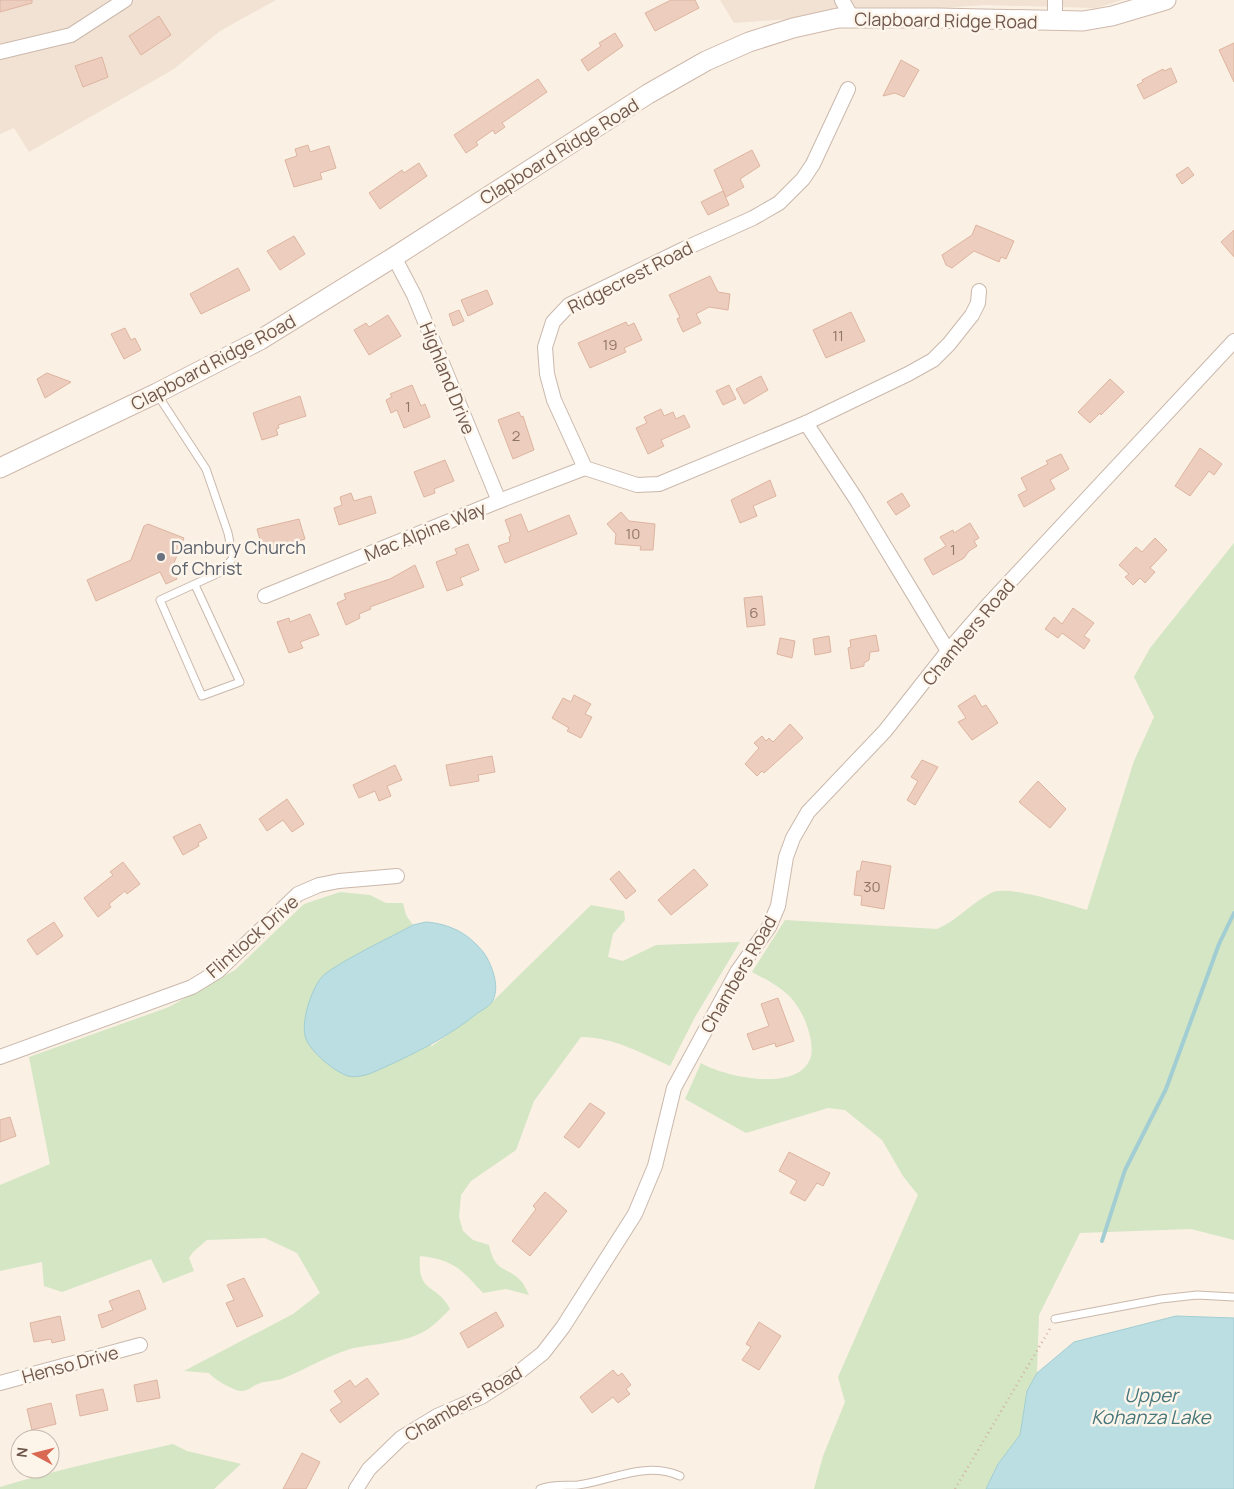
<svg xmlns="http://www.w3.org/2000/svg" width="1234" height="1489" font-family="Manrope,sans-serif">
<rect width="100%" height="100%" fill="#faf0e4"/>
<g fill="#f1e2d3">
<path d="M0 0H276L220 31 174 69 29 152 14 128 0 134Z"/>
<path d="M720 0H1122L1096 8 984 5 734 23Z"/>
</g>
<g fill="#d4e6c4">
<path d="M1234 543V1240L1191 1229 1080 1233 1039 1315 1037 1373 1027 1391 1020 1435 998 1464 986 1489H814L823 1456 845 1402 838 1377 918 1195 903 1176 882 1140 845 1110 828 1108 746 1133 685 1099 701 1063C724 1077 801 1094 811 1056 813 1047 810 1034 807 1026 803 1013 793 997 781 989 772 982 761 977 752 972L785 920 937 929C958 920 970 904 991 893 1007 884 1068 905 1087 910L1134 761 1154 717 1134 677 1150 648Z"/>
<path d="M340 892 370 895 386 903H403L406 915 413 925 321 977 432 1046 491 1003 591 905 624 911 625 920 613 934 608 957 623 961 656 945 740 942 695 1017 670 1066C641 1053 613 1037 581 1037L534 1101 516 1150 471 1181 461 1195 459 1217 463 1231 473 1240 489 1245C495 1273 505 1265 521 1281 524 1284 527 1291 529 1295L506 1289 483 1293C461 1269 454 1260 420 1256 417 1295 436 1282 450 1309 441 1318 432 1328 421 1333 402 1343 371 1344 350 1349 327 1356 306 1369 284 1378 276 1382 266 1380 258 1384 252 1386 249 1391 241 1391 232 1390 214 1379 209 1373L184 1371 293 1314 320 1293 297 1253 265 1238 207 1240 193 1252 189 1258 194 1271 163 1283 151 1259 62 1292 44 1286 42 1262 0 1271V1185L50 1164 29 1057 169 1007 235 970 304 904Z"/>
<path d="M173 1444 187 1451 241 1464 214 1489H0V1487C57 1470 115 1457 173 1444Z"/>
</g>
<g fill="#bbdee2" stroke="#a2ced3">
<path d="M426 922C451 924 469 934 484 953 492 965 500 986 493 1000 491 1005 484 1009 479 1012 447 1038 412 1055 374 1072 368 1075 355 1078 348 1076 335 1072 311 1052 306 1039 300 1024 311 990 321 978 330 966 395 935 413 925Z"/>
<path d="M1176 1316 1234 1318V1489H986L998 1464 1020 1435 1027 1391 1037 1373 1074 1342Z"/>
</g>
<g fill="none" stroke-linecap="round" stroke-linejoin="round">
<path stroke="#a2ced3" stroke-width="4" d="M1102 1241 1125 1170 1166 1089 1219 944 1234 913"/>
</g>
<g fill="#edcebe" stroke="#deb4a0">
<path d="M0 0H32V3L0 12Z"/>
<path d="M671 0H695L699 8 655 31 645 13Z"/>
<path d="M159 16 171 35 141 55 129 36Z"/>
<path d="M615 33 623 46 588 71 581 60 601 46 599 43Z"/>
<path d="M1234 43V82L1219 50Z"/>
<path d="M102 57 108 77 83 87 75 66Z"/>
<path d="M901 60 919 70 904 97 895 93 883 96Z"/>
<path d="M1171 68 1177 82 1144 99 1137 85 1143 82 1142 80 1163 69 1164 71Z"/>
<path d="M538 79 547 92 502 123 505 127 495 134 493 130 476 142 478 145 466 153 454 135Z"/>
<path d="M308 145 310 152 329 146 336 168 320 173 322 179 294 187 285 160 297 156 295 149Z"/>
<path d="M752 150 760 166 740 179 744 187 726 197 714 170Z"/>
<path d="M419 163 427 176 380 209 369 193 402 170 404 173Z"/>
<path d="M1188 167 1194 175 1182 184 1176 175Z"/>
<path d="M723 191 729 205 708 215 701 202Z"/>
<path d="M976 225 1014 241 1006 259 1001 257 999 262 974 251 952 268 946 265 942 255 972 235Z"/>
<path d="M1234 230V257L1221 242Z"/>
<path d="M294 236 305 254 280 270 267 251Z"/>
<path d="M238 268 250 290 201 314 190 294Z"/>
<path d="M710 276 718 292 730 294 728 310 709 307 696 314 701 323 683 332 677 319 680 317 669 295Z"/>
<path d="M487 290 493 304 468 316 461 300Z"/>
<path d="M459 310 464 321 453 326 449 314Z"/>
<path d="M851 312 865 341 826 358 813 330Z"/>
<path d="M388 315 401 336 369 355 354 330 366 323 369 327Z"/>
<path d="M626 322 628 326 634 323 642 340 624 348 626 352 590 368 578 343Z"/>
<path d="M125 328 131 340 135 338 141 350 124 359 111 334Z"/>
<path d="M47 373 71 382 45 398 37 379Z"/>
<path d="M761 376 768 390 744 404 736 389Z"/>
<path d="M1110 379 1124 392 1101 415 1100 413 1090 423 1078 412Z"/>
<path d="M412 385 421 406 425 404 430 417 404 428 397 410 391 413 386 400 392 397 390 394Z"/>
<path d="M729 385 736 399 723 405 716 391Z"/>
<path d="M300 396 306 416 278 425 279 428 276 429 278 435 262 440 253 413Z"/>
<path d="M661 409 664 416 673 412 676 419 684 415 690 427 661 440 664 446 648 454 636 428 647 423 644 417Z"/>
<path d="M519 412 521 417 523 416 534 450 513 459 498 420Z"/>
<path d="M1200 448 1222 464 1214 475 1209 471 1190 496 1175 486Z"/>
<path d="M1061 454 1069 469 1050 480 1055 489 1024 507 1018 495 1027 490 1021 478 1048 464 1046 461Z"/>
<path d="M445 460 454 481 434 489 435 493 424 497 414 472Z"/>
<path d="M770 480 776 496 753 506 757 516 740 523 731 500Z"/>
<path d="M351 493 354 501 371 496 376 513 339 525 334 508 342 505 340 497Z"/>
<path d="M902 493 910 506 896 515 887 502Z"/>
<path d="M621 512 629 521 655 524 653 550H640L641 546 615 544 616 534 607 524Z"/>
<path d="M521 514 528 532 569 515 577 534 505 563 498 546 510 542 509 537 511 536 505 520Z"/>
<path d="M299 519 305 539 264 553 257 529Z"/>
<path d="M970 523 979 538 974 541 977 546 969 551 964 558 933 575 924 559 946 546 940 537 953 530 954 533Z"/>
<path d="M148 524 184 538 172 568 177 579 166 584 160 572 96 601 87 580 131 560 144 526Z"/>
<path d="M1155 538 1167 550 1150 568 1155 572 1145 583 1140 578 1133 585 1125 577 1129 574 1119 565 1136 547 1142 552Z"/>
<path d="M468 544 479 570 460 578 463 585 447 591 436 562 457 554 455 549Z"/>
<path d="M415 565 424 587 370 607 371 609 359 614 360 618 346 625 337 603 346 599 344 594 390 579Z"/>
<path d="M762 596 765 625 747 627 744 598Z"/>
<path d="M1073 608 1094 623 1084 636 1090 640 1084 649 1062 633 1058 638 1045 629 1054 617 1062 624Z"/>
<path d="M310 614 319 635 300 642 303 648 289 653 277 622 289 618 290 622Z"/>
<path d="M876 635 879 651 870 652 869 660 864 663V666L851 669 848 648 851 647 850 640Z"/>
<path d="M829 636 831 652 815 655 813 639Z"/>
<path d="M780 638 795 641 792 658 777 654Z"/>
<path d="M574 695 591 704 585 714 592 717 581 738 567 731 569 728 552 718 563 698 571 702Z"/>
<path d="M975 695 982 707 986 705 998 723 972 740 958 722 966 718 958 706Z"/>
<path d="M790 724 803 738 764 773 762 771 757 776 745 764 759 748 754 743 762 736 766 741 769 738 773 742Z"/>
<path d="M492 756 495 772 478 775 479 781 450 786 446 765Z"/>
<path d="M922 760 938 767 915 805 907 800 918 781 911 777Z"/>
<path d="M395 765 402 780 387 786 391 796 379 801 375 791 359 798 353 785Z"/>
<path d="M1038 781 1066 809 1050 828 1019 802Z"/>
<path d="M287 799 304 824 292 832 283 820 267 831 259 819Z"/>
<path d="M200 824 207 838 198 843 199 846 183 855 173 837Z"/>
<path d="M862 861 891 866 884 909 861 905 862 896 854 895 857 871H860Z"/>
<path d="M123 862 140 884 127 894 125 891 109 904 111 907 98 917 84 898 113 875 110 872Z"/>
<path d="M694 869 708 885 671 915 658 900Z"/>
<path d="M619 871 636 891 626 899 610 879Z"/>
<path d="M54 922 63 936 37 955 27 940Z"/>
<path d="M778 998 794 1041 776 1047 775 1043 753 1050 747 1034 769 1026 761 1004Z"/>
<path d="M590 1103 605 1113 579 1148 564 1137Z"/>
<path d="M10 1117 16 1136 0 1142V1120Z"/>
<path d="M789 1152 830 1173 823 1186 817 1183 805 1201 790 1193 797 1181 779 1171Z"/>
<path d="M545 1192 567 1211 530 1256 512 1241 536 1209 533 1206Z"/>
<path d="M244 1278 263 1316 237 1327 226 1303 234 1300 227 1285Z"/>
<path d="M139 1290 146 1309 102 1328 98 1315 113 1310 109 1301Z"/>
<path d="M496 1312 504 1326 468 1348 460 1333Z"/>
<path d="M60 1316 65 1340 52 1343 51 1339 34 1342 30 1323Z"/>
<path d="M759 1322 781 1336 759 1370 742 1360 751 1347 746 1344Z"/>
<path d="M613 1370 618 1376 622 1373 631 1385 626 1389 630 1394 618 1403 613 1397 592 1413 580 1397Z"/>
<path d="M367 1378 379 1394 340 1423 330 1410 342 1402 334 1391 350 1380 355 1387Z"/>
<path d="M157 1380 160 1398 137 1402 134 1385Z"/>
<path d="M103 1389 108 1410 80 1416 76 1395Z"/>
<path d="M51 1403 56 1424 32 1430 27 1409Z"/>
<path d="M302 1453 320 1462 306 1489H283Z"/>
</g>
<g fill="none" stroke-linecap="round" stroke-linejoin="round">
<g stroke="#cab8ac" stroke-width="9">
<g id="service">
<path d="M157 394 206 469 228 533 233 558 221 572 160 600 202 696 240 682 195 585"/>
<path d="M1055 1319 1161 1299 1197 1295 1234 1297"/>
<path d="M540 1489C553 1484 565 1486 578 1485 614 1480 644 1461 680 1476"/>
</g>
</g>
<g stroke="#cab8ac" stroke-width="16">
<g id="minor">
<path d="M842 0 852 18"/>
<path d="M1055 22V0"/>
<path d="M0 52 71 35 125 0"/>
<path d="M848 89 813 164 803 179 779 203 753 218 684 249 569 305 553 322 545 347 547 374 554 400 585 468 637 485 659 484 806 423 908 374 933 360 949 344 972 315 978 303 979 291"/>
<path d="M394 257 414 295 499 501"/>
<path d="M806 423 856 499 948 651"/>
<path d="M265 596 499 501 585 468"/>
<path d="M0 1057 192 987 218 971 298 894 319 885 339 881 397 876"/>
<path d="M0 1383 140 1345"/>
<path d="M356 1489 369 1469 401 1438 437 1416 481 1397 514 1376 543 1353 563 1327 635 1214 655 1166 674 1088 737 972 769 927 778 906 786 857 793 838 808 812 885 731 948 651 988 605 1234 341"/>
</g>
</g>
<g stroke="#cfb9ac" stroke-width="21">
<path id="secondary" d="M0 468 157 393 260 340 394 257 648 94 706 61 749 42 793 28 838 18H938L1083 21 1112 16 1166 0"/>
</g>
<path stroke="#d2b1a2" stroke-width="2.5" stroke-dasharray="1 4" stroke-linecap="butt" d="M955 1489 1051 1327"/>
<use href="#service" stroke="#fff" stroke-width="7"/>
<use href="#minor" stroke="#fff" stroke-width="14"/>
<use href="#secondary" stroke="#fff" stroke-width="19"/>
</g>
<circle fill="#6b7280" stroke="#fdf5ea" stroke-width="2" cx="161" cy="557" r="5"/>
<g text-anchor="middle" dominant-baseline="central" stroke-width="5" stroke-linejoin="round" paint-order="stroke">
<g font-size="15" fill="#8f7568">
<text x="838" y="335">11</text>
<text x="610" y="344">19</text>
<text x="408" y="406">1</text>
<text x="516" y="435">2</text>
<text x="633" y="533">10</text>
<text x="953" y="549">1</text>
<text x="754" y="612">6</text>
<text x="872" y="886">30</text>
</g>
<g font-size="18" fill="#70574c" stroke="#fdf5ea">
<text transform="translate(946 20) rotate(1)">Clapboard Ridge Road</text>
<text transform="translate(559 151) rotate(-32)">Clapboard Ridge Road</text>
<text transform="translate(630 277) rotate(-27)">Ridgecrest Road</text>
<text transform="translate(213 362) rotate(-28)">Clapboard Ridge Road</text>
<text transform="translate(448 378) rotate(68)">Highland Drive</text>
<text transform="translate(425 531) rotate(-22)">Mac Alpine Way</text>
<text transform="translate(968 632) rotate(-50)">Chambers Road</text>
<text transform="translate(252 936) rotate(-41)">Flintlock Drive</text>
<text transform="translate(738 974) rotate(-60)">Chambers Road</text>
<text transform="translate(70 1364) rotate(-15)">Henso Drive</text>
<text transform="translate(463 1403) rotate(-30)">Chambers Road</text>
</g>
<g font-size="18" fill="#5b616d" stroke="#fdf5ea" text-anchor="start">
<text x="171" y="547">Danbury Church<tspan x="171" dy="21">of Christ</tspan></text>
</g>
<g font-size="19" font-style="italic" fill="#44767b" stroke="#fdf5ea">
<text x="1151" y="1395">Upper<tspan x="1151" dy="22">Kohanza Lake</tspan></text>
</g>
</g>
<g transform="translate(35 1454) rotate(277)"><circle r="24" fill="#fdf5ea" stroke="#c5b6ab"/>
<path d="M0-4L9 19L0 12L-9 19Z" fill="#da6953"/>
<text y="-8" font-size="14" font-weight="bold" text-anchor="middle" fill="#70574c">N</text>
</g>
</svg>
